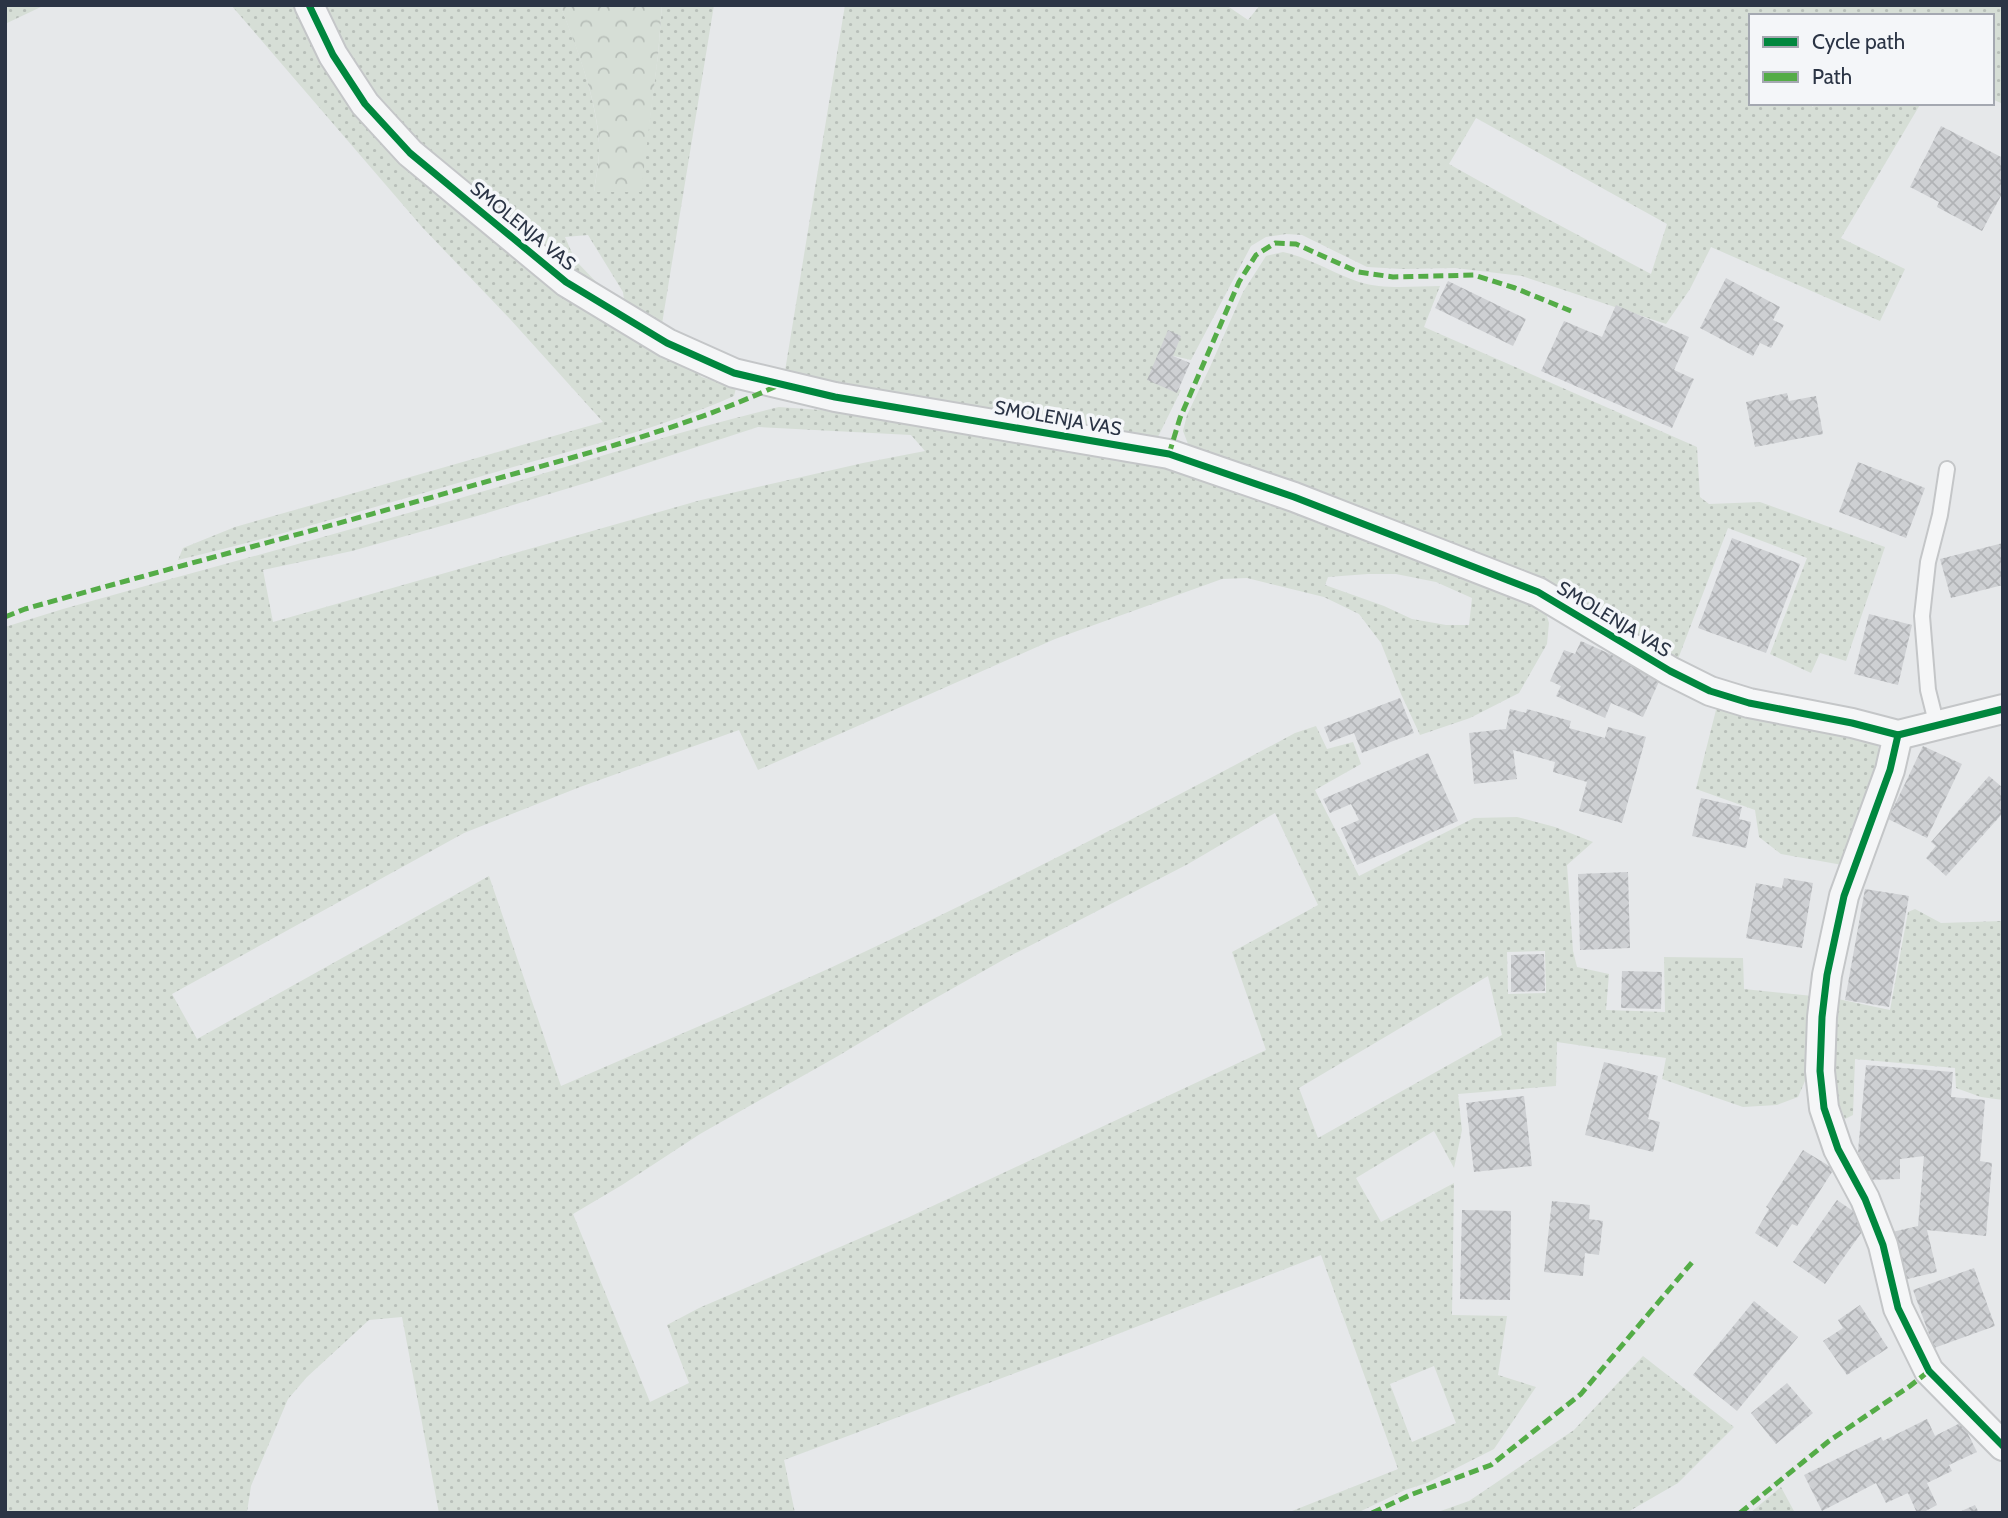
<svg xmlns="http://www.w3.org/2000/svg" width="2008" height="1518" font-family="Cabin,sans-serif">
<defs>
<pattern id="grass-dots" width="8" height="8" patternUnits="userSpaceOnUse" patternTransform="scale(1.75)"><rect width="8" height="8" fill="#d6ded6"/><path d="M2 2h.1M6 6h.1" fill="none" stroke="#b8bfb9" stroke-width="1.8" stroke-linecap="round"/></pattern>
<pattern id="forest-crowns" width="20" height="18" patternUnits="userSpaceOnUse" patternTransform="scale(1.75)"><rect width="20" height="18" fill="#d6ded6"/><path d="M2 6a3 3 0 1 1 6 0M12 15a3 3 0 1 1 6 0" fill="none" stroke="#b8bfb9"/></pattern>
<pattern id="building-cross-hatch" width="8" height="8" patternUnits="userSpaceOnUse" patternTransform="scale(1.75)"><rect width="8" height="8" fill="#ced0d3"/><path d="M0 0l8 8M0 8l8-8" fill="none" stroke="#b1b3b6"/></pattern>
</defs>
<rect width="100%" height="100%" fill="#e6e8ea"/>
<g fill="url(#grass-dots)" fill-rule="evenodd">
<path d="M5 5H45L5 24Z"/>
<path d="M231 5H299L359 114 690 368 702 377 736 388 734 396C657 430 576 449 496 472 390 502 285 535 178 560L183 548 235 527 603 422 510 319 422 227Z"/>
<path d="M318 5H560C577 47 596 97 599 143 600 159 596 176 594 192H640L658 55 662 5H714L661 330 625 308 623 292 588 235 565 237 575 260 600 286 603 297 473 198 365 90Z"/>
<path d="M845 5H1226L1248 20 1260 5H2003V104L1992 99V16H1751V103H1808L1813 107 1815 103H1921L1841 238 1905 269 1880 321 1711 247 1690 289 1666 324 1522 276 1455 268 1402 269 1367 267 1302 235 1286 234 1266 237 1251 246 1191 360 1165 354 1155 382 1181 390 1156 441 784 377ZM1476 118 1667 224 1651 274 1531 210 1449 164Z"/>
<path d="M1283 252C1310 258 1333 273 1359 282 1384 290 1415 286 1440 286L1424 327 1697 447 1700 497 1709 504 1760 502 1885 547 1846 661 1820 653 1811 673 1770 654 1807 558 1728 528 1678 659 1600 619 1204 455 1188 444 1183 431 1187 415 1210 367 1243 292 1266 256Z"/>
<path d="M779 407 835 411 1187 469 1543 603 1549 623 1547 644 1519 693 1470 718 1420 735 1401 694 1381 643 1359 614 1324 597 1247 578 1222 579 1055 639 758 770 739 730 580 787 464 833 172 994 197 1039 489 876 561 1086C674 1037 788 989 900 935 1033 871 1165 803 1295 733L1316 726 1327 749 1353 742 1361 764 1315 790 1359 876 1474 818 1517 817 1555 827 1593 842 1567 865 1573 951 1577 967 1609 974 1606 1010 1665 1012 1664 957 1743 958 1744 989 1813 996 1805 1081 1798 1097 1777 1105 1743 1107 1662 1079 1666 1058 1557 1042 1556 1086 1458 1094 1462 1130 1454 1168 1434 1131 1356 1178 1381 1222 1454 1183 1452 1315 1507 1316 1498 1375 1536 1387 1494 1449 1427 1483 1405 1490 1357 1513H1287L1398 1469 1321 1255 1087 1346 784 1460 795 1513H439L402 1317 369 1320 307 1377 288 1399 251 1486 247 1512 5 1513V627L63 609C195 572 326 537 457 499 564 468 671 433 779 407ZM758 427 911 435 925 451 863 463 701 500 273 622 263 570 352 551 477 516 589 482ZM1368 574H1396L1436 582 1472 598 1469 625H1446L1412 619 1384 606 1325 585 1328 577ZM1275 813 1318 905 1232 952 1266 1050 907 1218 699 1308 667 1325 689 1383 650 1402 573 1214 622 1185 700 1134 838 1056 918 1008 1010 956 1188 864ZM1545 951 1546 993 1508 994 1507 952ZM1488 976 1502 1035 1318 1138 1299 1088ZM1434 1366 1456 1423 1412 1442 1390 1384Z"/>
<path d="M1717 706 1869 741 1878 746 1883 761 1848 866 1781 854 1759 837 1755 810 1696 789Z"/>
<path d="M1851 895H1859L1838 999 1890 1010 1908 912 1915 909 1941 923 2003 921V1100L1981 1097 1956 1088 1955 1068 1855 1059 1853 1115 1845 1119 1834 1091 1832 1037Z"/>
<path d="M1643 1356 1734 1427 1678 1483 1626 1513H1435L1469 1501 1574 1430Z"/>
<path d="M1781 1487 1795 1513H1750Z"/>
</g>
<path fill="url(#forest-crowns)" d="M560 5H662L658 55 641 192H594C596 177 600 159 599 143 597 99 576 46 560 5Z"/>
<g fill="url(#building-cross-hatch)">
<path d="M1941 126 2003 158V192L1982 231 1937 207 1939 202 1910 187Z"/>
<path d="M1726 278 1780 307 1773 320 1784 325 1771 348 1760 343 1753 356 1700 328Z"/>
<path d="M1448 281 1526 319 1513 346 1435 308Z"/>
<path d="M1616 305 1689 337 1674 370 1694 379 1672 428 1541 371 1564 321 1602 337Z"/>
<path d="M1168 330 1181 336 1173 356 1190 363 1177 393 1147 380Z"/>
<path d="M1787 393 1789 401 1816 396 1823 434 1755 447 1746 402Z"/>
<path d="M1858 462 1925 488 1906 538 1839 512Z"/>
<path d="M1732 538 1800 564 1766 653 1698 628Z"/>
<path d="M2003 543V585L1951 598 1940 559Z"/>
<path d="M1869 614 1912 625 1898 685 1854 674Z"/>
<path d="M1581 641 1661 677 1643 717 1611 703 1605 718 1556 696 1561 686 1550 681 1564 650 1575 654Z"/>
<path d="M1400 698 1414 733 1362 753 1354 733 1330 742 1324 727Z"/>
<path d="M1510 709 1526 713 1527 709 1571 721 1569 728 1605 738 1608 727 1646 737 1622 823 1579 811 1587 782 1553 772 1555 762 1513 750 1517 779 1474 784 1469 733 1506 729Z"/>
<path d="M1923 746 1962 764 1927 838 1888 819Z"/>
<path d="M1428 753 1458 821 1357 865 1341 828 1359 820 1351 804 1330 813 1323 799Z"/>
<path d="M1989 776 2003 788V813L1946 876 1926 858 1936 846 1931 842Z"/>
<path d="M1701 798 1742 807 1739 819 1751 822 1746 848 1692 836Z"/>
<path d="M1628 872 1630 948 1580 950 1578 874Z"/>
<path d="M1784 878 1813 883 1802 948 1746 938 1756 883 1782 888Z"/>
<path d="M1865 889 1909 896 1889 1007 1845 1000Z"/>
<path d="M1544 954 1545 991 1511 992V955Z"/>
<path d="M1622 971 1662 972 1661 1009 1621 1008Z"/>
<path d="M1604 1062 1658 1076 1648 1119 1660 1122 1653 1152 1585 1135Z"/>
<path d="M1866 1065 1953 1072 1951 1097 1985 1100 1980 1161 1992 1163 1986 1236 1927 1230 1937 1272 1903 1280 1892 1232 1918 1226 1924 1156 1900 1159V1179L1867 1180 1858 1151Z"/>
<path d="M1524 1096 1532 1166 1474 1172 1466 1103Z"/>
<path d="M1803 1150 1834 1169 1797 1226 1792 1224 1777 1247 1755 1233 1769 1209 1766 1207Z"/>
<path d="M1837 1200 1869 1222 1825 1284 1793 1262Z"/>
<path d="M1552 1201 1590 1205 1589 1219 1603 1221 1599 1255 1585 1253 1583 1276 1544 1272Z"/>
<path d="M1462 1210 1511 1211 1510 1300 1460 1299Z"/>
<path d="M1974 1268 1995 1326 1934 1348 1913 1290Z"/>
<path d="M1754 1301 1798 1337 1737 1411 1693 1375Z"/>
<path d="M1860 1305 1888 1348 1847 1375 1823 1341 1843 1328 1838 1320Z"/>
<path d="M1787 1383 1813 1413 1776 1444 1751 1413Z"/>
<path d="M1927 1419 1935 1436 1962 1422 1977 1452 1949 1465 1952 1471 1927 1483 1937 1505 1922 1513H1917L1908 1493 1886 1503 1876 1483 1822 1511 1804 1475 1881 1437 1883 1441Z"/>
<path d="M1975 1505 1979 1513H1957Z"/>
</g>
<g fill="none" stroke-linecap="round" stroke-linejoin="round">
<g stroke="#c4c6c8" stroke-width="18">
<path id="service" d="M1937 726 1928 690 1922 616 1928 562 1940 515 1947 469"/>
</g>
<g stroke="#c4c6c8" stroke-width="32">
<g id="minor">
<path d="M309 5 333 55 365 104 410 153 566 282 667 343 734 373 835 397 1169 454 1294 497 1538 592 1670 671 1710 691 1749 703 1852 723 1898 735 2003 709"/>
<path d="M1898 735 1890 770 1844 896 1827 975 1822 1017 1820 1071 1824 1108 1838 1149 1865 1199 1883 1245 1898 1308 1929 1371 2003 1446"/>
</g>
</g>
<use href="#service" stroke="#f5f6f7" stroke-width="14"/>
<use href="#minor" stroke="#f5f6f7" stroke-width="28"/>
<g stroke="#54ac47" stroke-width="5" stroke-dasharray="10 5" stroke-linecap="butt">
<path d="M1169 454 1180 418 1239 282 1256 255 1275 243 1296 244 1358 272 1393 277 1474 275 1515 288 1571 311"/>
<path d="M5 617 25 609C181 565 337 525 492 480 589 453 687 427 779 385"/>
<path d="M1372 1513 1410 1495 1491 1465 1581 1394 1694 1260"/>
<path d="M1740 1513 1829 1441 1910 1386 1929 1371"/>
</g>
<g stroke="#f4f6f9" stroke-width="11">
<g id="cycleway">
<path d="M309 5 333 55 365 104 410 153 566 282 667 343 734 373 835 397 1169 454 1294 497 1538 592 1670 671 1710 691 1749 703 1852 723 1898 735 2003 709"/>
<path d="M1898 735 1890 770 1844 896 1827 975 1822 1017 1820 1071 1824 1108 1838 1149 1865 1199 1883 1245 1898 1308 1929 1371 2003 1446"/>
</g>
</g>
<use href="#cycleway" stroke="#00873e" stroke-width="7"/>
</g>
<g text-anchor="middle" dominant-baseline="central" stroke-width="7" stroke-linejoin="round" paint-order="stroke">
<g font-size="19" fill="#2b3445" stroke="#f4f6f9">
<text transform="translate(523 226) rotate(39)">SMOLENJA VAS</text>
<text transform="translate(1058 418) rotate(10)">SMOLENJA VAS</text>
<text transform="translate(1614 619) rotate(31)">SMOLENJA VAS</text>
</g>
</g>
<rect width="2008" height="1518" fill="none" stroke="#2b3445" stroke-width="14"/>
<rect x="1749" y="14" width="245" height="91" fill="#f4f6f9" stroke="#a4a8b1" stroke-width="2"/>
<rect x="1763" y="37" width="35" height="10" fill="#00873e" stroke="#a4a8b1" stroke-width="2"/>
<text x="1812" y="49" font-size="21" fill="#2b3445">Cycle path</text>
<rect x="1763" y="72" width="35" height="10" fill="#54ac47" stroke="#a4a8b1" stroke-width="2"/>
<text x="1812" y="84" font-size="21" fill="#2b3445">Path</text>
</svg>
